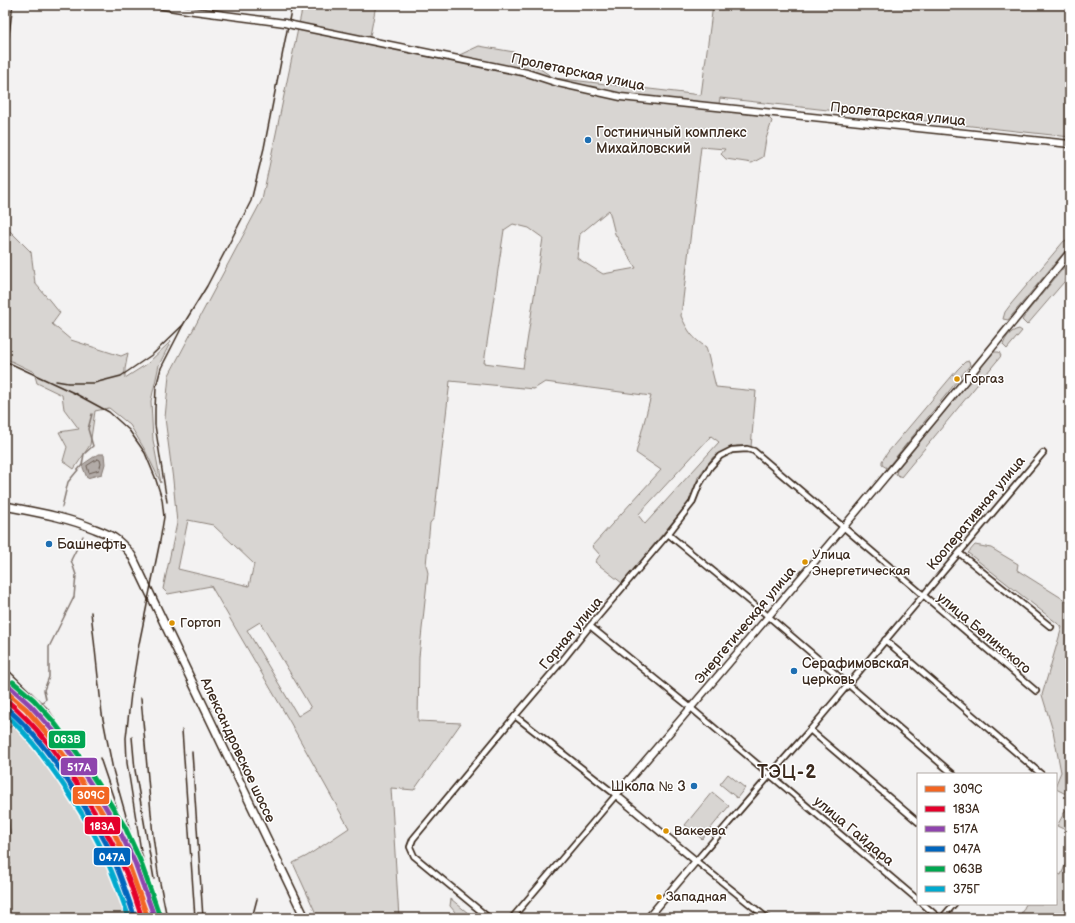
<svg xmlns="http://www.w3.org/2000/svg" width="1075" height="923" font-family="'Balsamiq Sans',sans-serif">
<rect width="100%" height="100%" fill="#f3f2f2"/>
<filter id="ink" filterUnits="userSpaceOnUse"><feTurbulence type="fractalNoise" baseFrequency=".025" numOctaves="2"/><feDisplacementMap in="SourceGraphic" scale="8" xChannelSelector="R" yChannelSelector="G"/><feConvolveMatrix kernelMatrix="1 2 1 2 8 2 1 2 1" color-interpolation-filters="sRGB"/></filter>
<g filter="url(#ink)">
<g fill="#d8d5d2" stroke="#8a8078" fill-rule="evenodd">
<path d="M303 5H376L369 41 453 58 479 46 514 52 554 78 701 95 713 5H1070V137L720 98 718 110 767 116 772 121 766 139 763 157 752 163 726 159 721 154 725 149 701 147 692 223 681 316C688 331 692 338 706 347L716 387 756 391 751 447 737 446 713 457 698 477 692 497 685 507 622 583 595 562 600 555 592 546 661 470 636 453 651 396 545 382 534 389 450 381 434 518 430 523 426 565 428 573 419 657 418 721 461 723 414 790 391 788 399 918H318L293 863 307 856 349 828 290 722 211 586 168 594 163 589 177 523 173 480 165 418 169 375 262 200ZM609 210 615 234 636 268 603 274 577 258 580 234ZM513 224 529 228 543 238 523 368 484 363 504 230ZM711 436 719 442 645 524 638 515ZM188 520 213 525 254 564 249 586 178 569ZM260 622 311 708 298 716 247 630Z"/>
<path d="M5 226 31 252 35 283 60 313 52 324 71 340 121 356 128 353 125 369V378L147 364 171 341 159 365 151 401 153 440 161 483 145 450 130 425 109 408 95 411 90 445 74 469 63 461 67 447 59 432 79 429 64 409 62 395 37 383 34 372 5 358Z"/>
<path d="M1069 240 1070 241V245L1008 320 1003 319 1005 312 1011 304 1064 241Z"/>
<path d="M1070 260V275L1027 325 1022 320 1028 311Z"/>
<path d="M1019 329 1022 331 1007 349 1003 345C1006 337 1010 331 1019 329Z"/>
<path d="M994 352H999L1001 356 901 477 896 474 897 470Z"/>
<path d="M969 361 970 365 887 468 882 465V461L888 452 957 370 965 362Z"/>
<path d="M975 545 991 548 1018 564 1017 570 1068 602H1070V796L1056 789V784L1061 772 1053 731 1042 695 1062 627 968 553Z"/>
<path d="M5 710 22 730 72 799 94 824 128 894 135 918H5Z"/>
<path d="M728 774 745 788 737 798 720 784Z"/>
<path d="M712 792 729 806 702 839 685 825Z"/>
<path d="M1070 802V832L1057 826Z"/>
<path d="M1070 854V901L1062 918H1019L1026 904H1056V873L1061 875Z"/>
<path d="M451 899 474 918H460L450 906Z"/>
</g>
<path fill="#b2aba7" stroke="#827770" d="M98 454H104L105 464 102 474 87 478 82 465Z"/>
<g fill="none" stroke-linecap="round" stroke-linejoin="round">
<path stroke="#6b5e55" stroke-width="1" d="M98 459 100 460 101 464 99 470 89 473 87 466Z"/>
<g stroke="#827770" stroke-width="1.5">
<path d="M62 507 68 482 82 465 84 454 93 446 88 429 92 414"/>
<path d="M5 727 6 730 46 699 44 690 49 677V647L74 597 76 575 71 560 83 536"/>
<path d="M5 810 8 815 10 834 5 839"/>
</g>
<g stroke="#3b2a1e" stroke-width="8">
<g id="street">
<path d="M668 534 768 616 953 774"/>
<path d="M959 553 1051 627"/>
<path d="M590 626 691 708 918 900"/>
<path d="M885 640 1041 774"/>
<path d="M810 730 918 822"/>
<path d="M923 904 939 918"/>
<path d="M489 918 414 856 410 847 413 839 515 716 562 661 590 626 668 534 692 503 699 485 710 467 720 456 732 450 747 449 754 451 1036 691"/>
<path d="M512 918 616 795 515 716"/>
<path d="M767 918 696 861C734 817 771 773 810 730L1043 453"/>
<path d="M942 918 954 904"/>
</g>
</g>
<g stroke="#3b2a1e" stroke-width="9">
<g id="secondary">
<path d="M157 5 194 11 285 23"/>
<path d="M292 25 527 73 558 83 621 97 1070 144"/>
<path d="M5 36 9 5"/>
<path d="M648 918 696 861 616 795C770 616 922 435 1070 252"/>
</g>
</g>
<g stroke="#3b2a1e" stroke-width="10">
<path id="primary" d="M5 506C35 512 66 517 95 529 103 532 111 535 117 540 123 545 128 550 132 556L305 918"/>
</g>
<use href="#street" stroke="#fff" stroke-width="4.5"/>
<use href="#secondary" stroke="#fff" stroke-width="6"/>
<use href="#primary" stroke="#fff" stroke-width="7"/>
<g stroke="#3b2a1e" stroke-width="1.5">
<path d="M5 361 74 393 109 412 129 430 145 453 155 477 162 499 164 517 160 541 139 644 131 693 126 738 127 763 141 851 149 881 160 918"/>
<path d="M56 381 68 383H94L121 376 153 354 183 325 207 286 230 242 251 201 264 148 292 5"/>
<path d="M167 502 155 425V409L156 387 161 368 183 325"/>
<path d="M91 612 102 714 113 770 137 855"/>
<path d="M5 667 47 708 73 743 90 771 122 834 141 880 153 918"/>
<path d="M141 698 153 836 158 873 167 918"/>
<path d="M182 730 195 918"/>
<path d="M132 737 135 770 154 879"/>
<path d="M192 752 203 918"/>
<path d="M100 758 120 817"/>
<path d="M5 854 10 864"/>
<path d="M272 914V918"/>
<path d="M252 918 257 899"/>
</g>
<g stroke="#3b2a1e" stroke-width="9" stroke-linecap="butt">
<path id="secondary-bridge" d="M285 23 292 25"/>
</g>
<use href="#secondary-bridge" stroke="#fff" stroke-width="6"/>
<g stroke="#fff" stroke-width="8">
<path id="rail-1" d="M5 691 26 709 52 739 68 761 100 809 114 833 129 865 148 918"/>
</g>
<g stroke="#fff" stroke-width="8">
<path id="rail-2" d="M5 699C37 725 60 758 82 792 97 816 112 840 123 866 131 883 136 901 142 918"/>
</g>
<g stroke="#fff" stroke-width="8">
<path id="rail-3" d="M9 686 30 705 57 735 73 757 105 806 119 830 135 863 154 916"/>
</g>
<g stroke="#fff" stroke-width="8">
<path id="rail-4" d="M5 707C30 727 50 754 68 781 82 803 96 824 108 847 119 870 127 894 135 918"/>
</g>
<g stroke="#fff" stroke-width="8">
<path id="rail-5" d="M13 682 34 700 53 721 78 754 110 803 125 827 140 860 159 914"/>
</g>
<g stroke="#fff" stroke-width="8">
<path id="rail-6" d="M5 714C26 732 42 755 58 777 74 801 90 824 102 850 113 872 121 895 129 918"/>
</g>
<use href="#rail-1" stroke="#f26522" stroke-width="5"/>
<use href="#rail-2" stroke="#e4002b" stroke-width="5"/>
<use href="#rail-3" stroke="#8e44ad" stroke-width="5"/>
<use href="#rail-4" stroke="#0065bd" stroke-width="5"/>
<use href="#rail-5" stroke="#00a651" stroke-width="5"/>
<use href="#rail-6" stroke="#00a9ce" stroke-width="5"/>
</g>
</g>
<g fill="#1f6fb2" stroke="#fff" stroke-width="1.5">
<circle cx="588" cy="140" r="4"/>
<circle cx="49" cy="544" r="4"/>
<circle cx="794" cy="671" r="4"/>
<circle cx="694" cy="786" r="4"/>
</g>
<g fill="#db9304" stroke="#fff" stroke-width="1.5">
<circle cx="957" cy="379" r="3.5"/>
<circle cx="805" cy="562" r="3.5"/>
<circle cx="172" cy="623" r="3.5"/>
<circle cx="666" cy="831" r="3.5"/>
<circle cx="659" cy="897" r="3.5"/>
</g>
<g text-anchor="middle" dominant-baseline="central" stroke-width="3" stroke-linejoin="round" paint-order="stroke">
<g font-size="13" fill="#3b2a1e" stroke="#fff" text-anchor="start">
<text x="964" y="379">Горгаз</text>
<text x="812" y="555">Улица<tspan x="812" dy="16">Энергетическая</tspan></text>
<text x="180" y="623">Гортоп</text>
<text x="674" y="831">Вакеева</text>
<text x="666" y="897">Западная</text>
</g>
<g font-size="14" fill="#3b2a1e" stroke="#fff">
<text transform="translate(578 72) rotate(12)">Пролетарская улица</text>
<text transform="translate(898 114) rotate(6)">Пролетарская улица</text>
<text transform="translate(976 513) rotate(-50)">Кооперативная улица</text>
<text transform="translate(745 625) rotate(-50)">Энергетическая улица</text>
<text transform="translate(571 633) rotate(-50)">Горная улица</text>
<text transform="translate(984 633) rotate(40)">улица Белинского</text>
<text transform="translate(238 750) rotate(65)">Александровское шоссе</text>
<text transform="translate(854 831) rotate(40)">улица Гайдара</text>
</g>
<g font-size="14" fill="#3b2a1e" stroke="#fff" text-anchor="start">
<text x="596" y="132">Гостиничный комплекс<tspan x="596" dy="16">Михайловский</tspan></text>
<text x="57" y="544">Башнефть</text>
<text x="802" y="663">Серафимовская<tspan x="802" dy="16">церковь</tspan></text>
<text x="686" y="786" text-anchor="end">Школа № 3</text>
</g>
<g font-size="18" font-weight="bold" letter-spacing="1" fill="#3b2a1e" stroke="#fff">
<text x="787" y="772">ТЭЦ-2</text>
</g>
</g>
<g stroke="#fff" stroke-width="1.5">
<rect x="48" y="730" width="38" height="19" rx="4" fill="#00a651"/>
<rect x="60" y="757" width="38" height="19" rx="4" fill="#8e44ad"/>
<rect x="72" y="786" width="38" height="19" rx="4" fill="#f26522"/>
<rect x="84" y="816" width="37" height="19" rx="4" fill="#e4002b"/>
<rect x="93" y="847" width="38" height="19" rx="4" fill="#0065bd"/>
</g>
<g font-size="11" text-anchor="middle" font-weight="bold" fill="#fff">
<text x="67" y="743">063В</text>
<text x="79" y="771">517А</text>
<text x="91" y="799">309С</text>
<text x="102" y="830">183А</text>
<text x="112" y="861">047А</text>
</g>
<rect width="1075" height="923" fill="none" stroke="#fff" stroke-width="20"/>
<rect x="10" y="10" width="1055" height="903" fill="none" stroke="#3b2a1e" stroke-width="1.5" filter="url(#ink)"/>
<rect x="917" y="773" width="140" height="132" fill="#ffffff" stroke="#b1aaa5"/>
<rect x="925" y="786" width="20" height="6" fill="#f26522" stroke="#b1aaa5"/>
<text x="953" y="793" font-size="12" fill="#3b2a1e">309С</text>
<rect x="925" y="806" width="20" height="6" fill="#e4002b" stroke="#b1aaa5"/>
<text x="953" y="813" font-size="12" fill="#3b2a1e">183А</text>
<rect x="925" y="826" width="20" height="6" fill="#8e44ad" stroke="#b1aaa5"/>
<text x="953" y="833" font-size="12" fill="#3b2a1e">517А</text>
<rect x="925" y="846" width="20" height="6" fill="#0065bd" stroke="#b1aaa5"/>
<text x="953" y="853" font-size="12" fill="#3b2a1e">047А</text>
<rect x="925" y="866" width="20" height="6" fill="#00a651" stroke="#b1aaa5"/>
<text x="953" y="873" font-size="12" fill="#3b2a1e">063В</text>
<rect x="925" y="886" width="20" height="6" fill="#00a9ce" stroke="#b1aaa5"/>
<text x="953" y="893" font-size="12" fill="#3b2a1e">375Г</text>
</svg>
